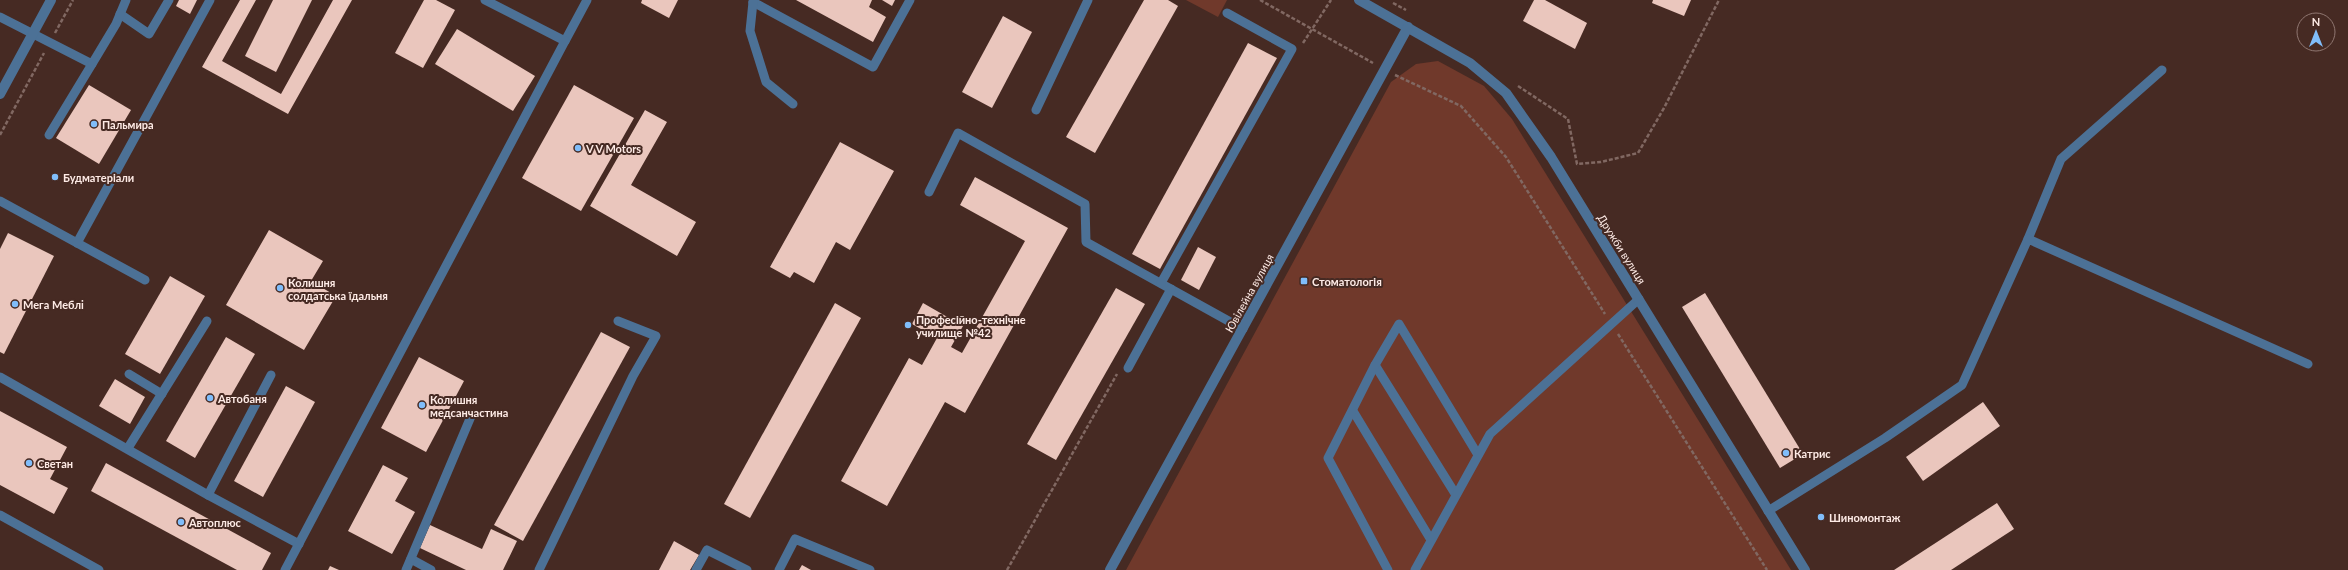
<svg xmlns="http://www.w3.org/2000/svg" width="2348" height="570" font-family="Lato,sans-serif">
<rect width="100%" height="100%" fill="#462a23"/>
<g fill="#70392b">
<path d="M1186 0H1227L1218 17Z"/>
<path d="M1438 61 1484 86 1512 119 1791 570H1126L1391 82 1416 64Z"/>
</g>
<g fill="#eac6bd">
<path d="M179 0H197L190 14 176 6Z"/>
<path d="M240 0H256L222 61 281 94 333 0H352L288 114 202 67Z"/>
<path d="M273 0H312L276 72 245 56Z"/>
<path d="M424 0H436L455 10 423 68 395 53Z"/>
<path d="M642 0H678L669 18 641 3Z"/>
<path d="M796 0H872L869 7 886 17 873 42Z"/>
<path d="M882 0H895L892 6Z"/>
<path d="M1144 0H1168L1178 6 1095 153 1066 137Z"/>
<path d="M1534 0H1545L1587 23 1575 49 1523 21Z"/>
<path d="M1653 0H1691L1684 16 1652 3Z"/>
<path d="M1003 16 1032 32 992 108 962 92Z"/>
<path d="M457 29 535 76 513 111 435 64Z"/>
<path d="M1248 43 1277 58 1160 269 1132 254Z"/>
<path d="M89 85 131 110 99 164 56 138Z"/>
<path d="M574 85 634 118 581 211 522 178Z"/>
<path d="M645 110 667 122 631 185 696 222 677 256 590 206Z"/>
<path d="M840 142 894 171 850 250 836 242 814 283 794 272 790 278 770 267Z"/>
<path d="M975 177 1068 228 965 413 945 402 887 506 841 481 909 358 922 365 937 338 912 324 923 303 963 326 951 347 962 353 1025 241 960 205Z"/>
<path d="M269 230 323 261 311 281 336 296 304 350 226 305Z"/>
<path d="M8 233 54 256 4 354 0 352V249Z"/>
<path d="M1198 247 1216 257 1199 290 1181 280Z"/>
<path d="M170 276 205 296 160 374 125 354Z"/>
<path d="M1116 288 1145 304 1056 460 1027 444Z"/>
<path d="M1705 293 1803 454 1780 468 1682 307Z"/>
<path d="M835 303 861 318 750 518 724 504Z"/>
<path d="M601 332 630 347 523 541 494 525Z"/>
<path d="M226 337 255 354 195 458 166 441Z"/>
<path d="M419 357 464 381 426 452 381 428Z"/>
<path d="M115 379 145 397 130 424 99 406Z"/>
<path d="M286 386 315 402 263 497 234 481Z"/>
<path d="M1983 402 2000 426 1923 481 1906 457Z"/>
<path d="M0 411 67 447 50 479 68 488 54 514 0 485Z"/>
<path d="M106 463 271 553 262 570H237L91 491Z"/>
<path d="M383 465 408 478 395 501 415 512 392 554 348 531Z"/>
<path d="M1997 503 2014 529 1951 570H1894Z"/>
<path d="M430 525 482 549 491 529 517 541 503 570H466L420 548Z"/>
<path d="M674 541 699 555 690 570H659Z"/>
<path d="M802 565 811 570H799Z"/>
<path d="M330 566 339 570H328Z"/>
</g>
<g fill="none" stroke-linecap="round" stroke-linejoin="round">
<g stroke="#816862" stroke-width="2.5" stroke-dasharray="4 2" stroke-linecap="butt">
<path d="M1260 0 1373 63"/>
<path d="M1393 3 1406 10"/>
<path d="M55 33 73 0"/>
<path d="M1303 43 1331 0"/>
<path d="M1395 75 1461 106 1506 157 1605 314"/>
<path d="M1518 86 1568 119 1577 164 1601 162 1638 153 1664 108 1719 0"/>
<path d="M0 135 44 53"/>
<path d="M1618 334 1767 570"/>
<path d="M1007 570 1117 374"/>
</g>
<g stroke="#4c7196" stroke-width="9">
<path d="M754 0 753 2 873 67 910 0"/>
<path d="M753 2 750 31 766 82 793 104"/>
<path d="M120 14 149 34 169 0"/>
<path d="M0 17 92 64 116 24 126 0"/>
<path d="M565 41 587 0"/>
<path d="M1036 110 1088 0"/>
<path d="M49 135 92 64"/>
<path d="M929 192 958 133 1085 204 1086 242 1243 329"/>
<path d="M0 201 145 280"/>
<path d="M2028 239 2061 159 2162 70"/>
<path d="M77 243 210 0"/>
<path d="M1161 283 1292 49 1227 13"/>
<path d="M1375 365 1456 495"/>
<path d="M1128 368 1171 289"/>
<path d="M129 374 162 394"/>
<path d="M0 377 208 495 271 375"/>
<path d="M1353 411 1431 540"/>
<path d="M128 448 207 321"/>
<path d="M208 495 299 544"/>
<path d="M1768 511 1885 438 1962 385 2028 239 2308 364"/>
<path d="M0 515 99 570"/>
<path d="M411 559 431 570"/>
<path d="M285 570 565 41 485 0"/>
<path d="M406 570 472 414"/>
<path d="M539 570 633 376 656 336 618 321"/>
<path d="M696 570 707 550 747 570"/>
<path d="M779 570 795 539 870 570"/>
<path d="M1388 570 1328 458 1375 365 1399 324 1478 455"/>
<path d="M1415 570 1490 434 1639 299"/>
</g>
<g stroke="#4c7196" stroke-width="10">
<path d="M1359 0 1470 63 1506 93 1551 157 1805 570"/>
<path d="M0 94 51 0"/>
<path d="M1110 570 1408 27"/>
</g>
</g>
<g fill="#80bdfa" stroke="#462a23" stroke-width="1.5">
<circle cx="94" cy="124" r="4"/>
<circle cx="578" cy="148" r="4"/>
<circle cx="55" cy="177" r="4"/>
<rect x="1300" y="277" width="8" height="8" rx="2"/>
<circle cx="280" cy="288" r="4"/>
<circle cx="15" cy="304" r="4"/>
<circle cx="908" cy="325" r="4"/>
<circle cx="210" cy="398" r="4"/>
<circle cx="422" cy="405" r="4"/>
<circle cx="1786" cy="453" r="4"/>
<circle cx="29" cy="463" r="4"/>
<circle cx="1821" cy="517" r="4"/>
<circle cx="181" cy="522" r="4"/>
</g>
<g text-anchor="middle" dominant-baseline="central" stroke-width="4" stroke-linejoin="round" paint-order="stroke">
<g font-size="11" font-weight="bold" fill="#feebe6" stroke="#462a23" text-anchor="start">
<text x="102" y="124">Пальмира</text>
<text x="586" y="148">V V Motors</text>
<text x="63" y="177">Будматеріали</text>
<text x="1312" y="281">Стоматологія</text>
<text x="288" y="282">Колишня<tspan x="288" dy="13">солдатська їдальня</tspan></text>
<text x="23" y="304">Мега Меблi</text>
<text x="916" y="319">Професійно-технічне<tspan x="916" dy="13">училище №42</tspan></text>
<text x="218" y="398">Автобаня</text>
<text x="430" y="399">Колишня<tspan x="430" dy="13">медсанчастина</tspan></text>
<text x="1794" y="453">Катрис</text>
<text x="37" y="463">Светан</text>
<text x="1829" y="517">Шиномонтаж</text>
<text x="189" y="522">Автоплюс</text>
</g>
<g font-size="11" fill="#feebe6" stroke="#462a23">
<text transform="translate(1622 249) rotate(58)">Дружби вулиця</text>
<text transform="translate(1249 293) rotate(-61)">Ювілейна вулиця</text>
</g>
</g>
<g transform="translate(2316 32)"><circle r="19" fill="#462a23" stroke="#907771"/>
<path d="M0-3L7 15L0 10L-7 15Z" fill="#80bdfa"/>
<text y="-6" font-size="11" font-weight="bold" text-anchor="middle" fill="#feebe6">N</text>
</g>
</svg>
